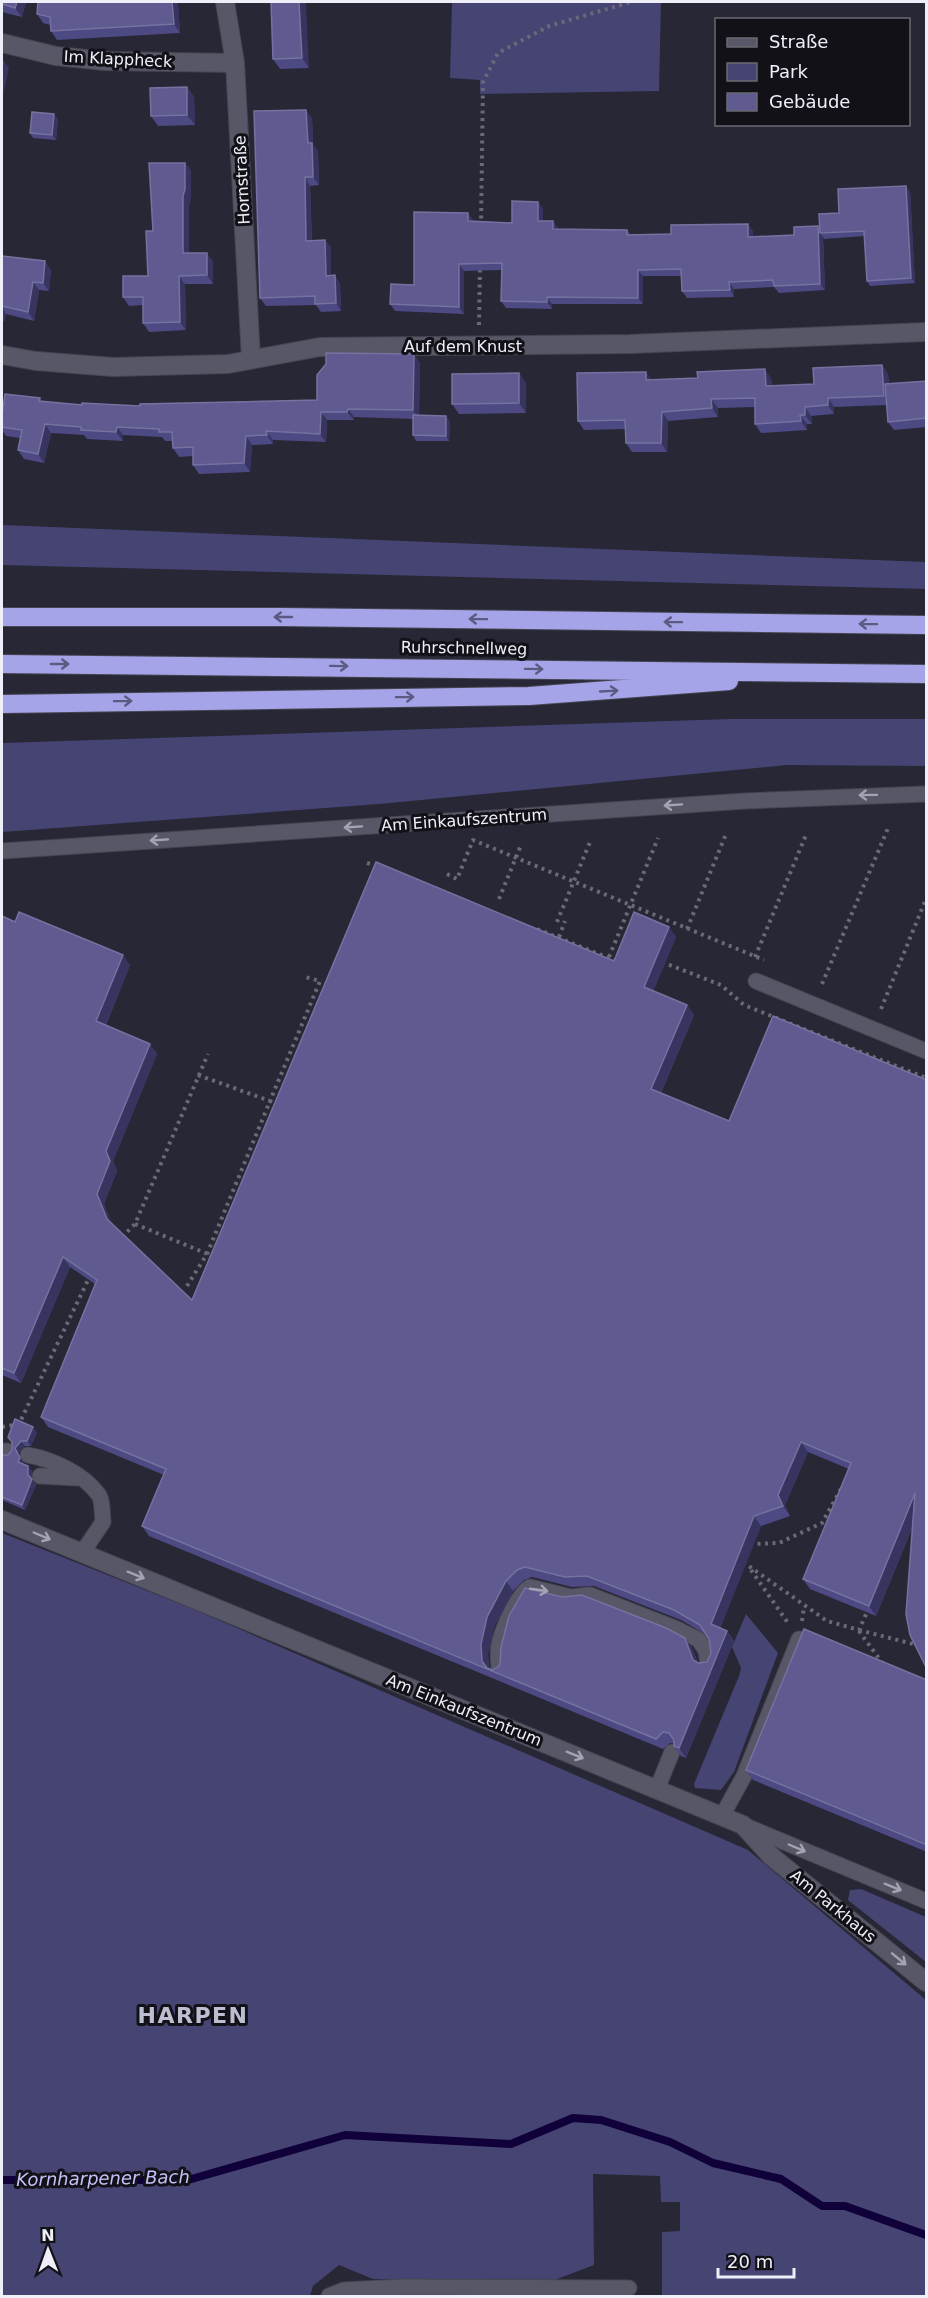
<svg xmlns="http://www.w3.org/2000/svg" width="928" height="2298" font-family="'DejaVu Sans',sans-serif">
<rect width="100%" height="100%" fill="#272736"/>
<g fill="#464472">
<path d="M452 2H661L659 91 480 94V80L450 78Z"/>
<path d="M2 525 926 562V589L2 565Z"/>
<path d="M730 719H926V766L787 765 379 804 2 832V743Z"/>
<path d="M2 1533 193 1609 748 1850 926 2000V2296H662V2232L680 2231V2202H661L660 2176 593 2174 594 2265 552 2281 373 2279 339 2265 313 2286 310 2296H2Z"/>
<path d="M746 1614 778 1653 734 1772 721 1790 695 1788 694 1784 739 1676 741 1668 732 1647Z"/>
<path d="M861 1889 926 1917V1962L848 1900 850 1890Z"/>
</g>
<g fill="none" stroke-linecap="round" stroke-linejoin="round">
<path stroke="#11013b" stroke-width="8" d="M2 2180H188L345 2135 511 2144 573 2118 601 2120 670 2142 713 2163 781 2179 822 2206H845L926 2235"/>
<g stroke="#464652" stroke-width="17">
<g id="lane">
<path d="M2 851 745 801 926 794"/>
<path d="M756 981 926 1051"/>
<path d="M2 1451H7"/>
<path d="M28 1455C51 1459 84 1474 98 1494 103 1500 102 1514 103 1522L82 1553"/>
<path d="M40 1476 77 1478"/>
<path d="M499 1670C499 1662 497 1653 499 1645 502 1630 517 1595 530 1587L571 1597 590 1595 677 1629 699 1640 706 1651 708 1664"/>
<path d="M657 1789 672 1752"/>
<path d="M722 1816 744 1776 799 1639"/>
<path d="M743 1825 926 1901"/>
<path d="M329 2296 344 2290 402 2287 629 2288"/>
</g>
</g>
<g stroke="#464652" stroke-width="20">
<g id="street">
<path d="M225 2 235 63 251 359"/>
<path d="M2 43 56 56 105 61 235 63"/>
<path d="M2 355 36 361 113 367 228 364 320 347 630 344 926 332"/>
<path d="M2 1520 743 1825 771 1856 926 1982"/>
</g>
</g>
<g stroke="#464652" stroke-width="20">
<g id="highway">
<path d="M2 617H280L926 625"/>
<path d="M2 664 926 674"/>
<path d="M2 704 529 696 729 681"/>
</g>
</g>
<g stroke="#696977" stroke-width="4" stroke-dasharray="3 4.5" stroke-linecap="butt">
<path d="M481 226 483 82 498 53 549 26 631 2"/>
<path d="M479 325 480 267"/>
<path d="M367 863 379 867"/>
<path d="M447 874 457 879 473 840 764 960"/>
<path d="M499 899 521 845"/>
<path d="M557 922 590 842"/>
<path d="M537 929 616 961"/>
<path d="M687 929 726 834"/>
<path d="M559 937 565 921"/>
<path d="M609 957 658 838"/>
<path d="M755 957 806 835"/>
<path d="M662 962 721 985 744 1005 926 1078"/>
<path d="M822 984 889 826"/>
<path d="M881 1009 926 899"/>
<path d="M198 1075 270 1101 320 981 305 977"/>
<path d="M135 1224 215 1257"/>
<path d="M122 1237 135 1224 208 1054"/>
<path d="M187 1286 207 1254 270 1101 278 1105"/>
<path d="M2 1427 19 1424 88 1280"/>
<path d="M750 1544 779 1543 822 1523 841 1489"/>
<path d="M743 1562 827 1621 859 1630 867 1612"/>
<path d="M751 1570 788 1623"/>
<path d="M802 1621 804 1607"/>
<path d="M859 1630 917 1645"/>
<path d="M859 1631 883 1664"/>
</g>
<use href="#lane" stroke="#575768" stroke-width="15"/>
<use href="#street" stroke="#575768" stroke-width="18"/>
<use href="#highway" stroke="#a6a4e8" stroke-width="18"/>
</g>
<g fill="#4d4983" fill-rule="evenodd">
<path d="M2 2H26L22 17 2 12Z"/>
<path d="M38 2H176L178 4 180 33 57 40 51 31 50 25 43 23 37 14Z"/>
<path d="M271 2 309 68 280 69 273 59Z"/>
<path d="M187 87 194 97 195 125 158 126 151 116Z"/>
<path d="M312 118 313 145 318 151 319 185 310 186 312 241 325 240 331 248V276L340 283 341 311 321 312 316 305 266 306 260 298Z"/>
<path d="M58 119 56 140 33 138 30 133Z"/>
<path d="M185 163 191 171V198L189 205V253L213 261V284H185L186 330 149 332 143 323V305L129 306 123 297 148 276 153 231Z"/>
<path d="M910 191 915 283 870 286 867 281 864 236 824 239 823 237 825 290 779 293 774 287 734 289V297L687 298 682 291V276H643V304H552V309L506 308 501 301 502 270 464 271V314L395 311 390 304 414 285 468 213 473 221 512 223 538 202 543 209V221L558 228V229L627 230 631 235 753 231V237L794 235 820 229 839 213Z"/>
<path d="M2 256 51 270 49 291 39 290 34 321 6 314 4 321 2 320Z"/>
<path d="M420 363 419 415 450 421 449 441H416L413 435V419L354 417V420H327L326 442 273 440V444L252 445 250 472 199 474 193 465V456L179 457 173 448V441H165L162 437 123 435V441L87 439 84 435 51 433 44 463 24 459 18 450 20 438 6 436 2 430V416L40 398 42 402 82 405 140 406 317 400Z"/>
<path d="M882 365 888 374 889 384 927 381V427L894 430 888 422 887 405 834 407V414L811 416 812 424H807V430L761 433 755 424V407L718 408V417L668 421 667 452H632L626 443 625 429 584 430 578 421 646 372 651 380 771 378 772 386 814 384Z"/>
<path d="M519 373 526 383V413L459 414 452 404Z"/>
<path d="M2 916 130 965 106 1025 150 1044 157 1054 113 1161 117 1171 104 1204 111 1224 192 1300 614 961 669 927 676 937 653 991 687 1005 694 1015 661 1093 913 1526 876 1616 810 1589 803 1579 849 1469 808 1452 785 1505 790 1516 761 1526 720 1628 727 1631 734 1641 686 1758 681 1756 674 1746V1743H670L663 1749 149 1536 142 1526 164 1475 48 1427 41 1417 95 1284 70 1267 21 1383 2 1375ZM532 1577 572 1587 594 1586 681 1620 705 1634 709 1639 711 1653 707 1662 698 1663 692 1648 685 1638 493 1670 489 1669 488 1654 494 1627 513 1591 524 1580Z"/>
<path d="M37 1432 31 1446H25L18 1453 23 1464 28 1466 32 1471 31 1478 36 1485 25 1510 2 1500V1455H8L12 1450V1443L8 1437Z"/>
<path d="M927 1680V1852L753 1780 746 1770Z"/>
</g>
<g fill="#37345f">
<path d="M17 2H26L22 17 15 8Z"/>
<path d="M172 2H176L178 4 180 33 174 24Z"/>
<path d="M299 2H306L309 68 302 58Z"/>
<path d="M3 59 9 68 2 100V64Z"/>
<path d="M187 87 194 97 195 125 187 115Z"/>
<path d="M306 110 312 118 313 145 318 151 319 185 313 177 308 143Z"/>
<path d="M54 114 58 119 56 140 52 135Z"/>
<path d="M185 163 191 171V198L189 205V261L183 253V196Z"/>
<path d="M305 177 310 186 312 249 306 241Z"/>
<path d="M906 186 910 191 915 283 911 278Z"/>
<path d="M538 202 543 209V227L538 221Z"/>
<path d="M468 213 473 220V228L468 221Z"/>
<path d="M553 221 558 228 557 235 553 229Z"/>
<path d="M748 224 753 231V244L748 237Z"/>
<path d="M818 226 823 233H820L823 237 825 290 820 284Z"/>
<path d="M325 240 331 248V284L326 276Z"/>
<path d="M207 253 213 261V284L207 275Z"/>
<path d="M45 261 51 270 49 291 43 283Z"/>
<path d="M459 264 464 271V314L459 307Z"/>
<path d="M638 270 643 276V304L638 298Z"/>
<path d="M335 275 340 283 341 311 336 303Z"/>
<path d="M179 276 185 284 186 330 180 322Z"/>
<path d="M33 282 39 290 34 321 28 312Z"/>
<path d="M729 282 734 289V297L730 290Z"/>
<path d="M547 297 552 304V309L547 302Z"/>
<path d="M2 307 6 314 4 321 2 317Z"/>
<path d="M414 354 420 363 419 419 413 410Z"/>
<path d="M882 365 888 374 890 405 884 396Z"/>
<path d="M765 369 771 378 772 395 766 386Z"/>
<path d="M646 372 652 381 646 380Z"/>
<path d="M519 373 526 383V413L519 403Z"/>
<path d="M828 398 834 407V414L828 405Z"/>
<path d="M711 399 718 408V417L712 408Z"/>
<path d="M805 407 811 416 812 424 805 415Z"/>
<path d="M348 409 354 417V420L347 412Z"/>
<path d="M321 412 327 420 326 442 320 434Z"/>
<path d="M662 412 668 421 667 452 661 443Z"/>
<path d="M800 415 807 424V430L801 421Z"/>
<path d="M446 416 450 421 449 441 446 436Z"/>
<path d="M45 424 51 433 44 463 38 454Z"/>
<path d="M117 427 123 435V441L116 432Z"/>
<path d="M266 431 273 440V444L267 435Z"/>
<path d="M246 436 252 445 250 472 244 463Z"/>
<path d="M669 927 676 937 651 997 644 987Z"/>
<path d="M123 955 130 965 103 1031 96 1021Z"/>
<path d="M687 1005 694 1015 658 1099 651 1089Z"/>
<path d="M150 1044 157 1054 113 1161 117 1171 104 1204 114 1229 107 1219 97 1194 106 1151Z"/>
<path d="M63 1257 70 1267 21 1383 14 1373Z"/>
<path d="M33 1427 37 1432 31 1446 27 1441Z"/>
<path d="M21 1441 25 1446 18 1453 24 1463 22 1467 18 1462 15 1448Z"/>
<path d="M801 1442 808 1452 785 1505 790 1516 783 1506 778 1495Z"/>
<path d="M28 1466 32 1471 31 1480 28 1475Z"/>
<path d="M32 1479 36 1485 25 1510 22 1505Z"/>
<path d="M915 1493 922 1503 876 1616 869 1606Z"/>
<path d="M754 1516 761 1526 718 1634 711 1624Z"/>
<path d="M506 1581 513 1591 494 1627 488 1654 489 1671 482 1661 481 1644 487 1617Z"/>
<path d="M727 1631 734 1641 686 1758 679 1748Z"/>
<path d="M685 1638 692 1648 700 1670 693 1660Z"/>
</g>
<g fill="#5f5a90" stroke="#7572a0" stroke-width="1.5" fill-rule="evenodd">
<path d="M2 2H17L15 8 2 4Z"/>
<path d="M38 2H172L174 24 51 31 50 17 37 14Z"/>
<path d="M271 2H299L302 58 273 59Z"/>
<path d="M187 87V115L151 116 150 88Z"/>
<path d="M306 110 308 143H312L313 177H305L306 241 325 240 326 276 335 275 336 303 315 304V296L260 298 254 111Z"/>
<path d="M32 112 54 114 52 135 30 133Z"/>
<path d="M149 163H185V189L183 196V253H207V275L179 276 180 322 143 323V297H123V276H148L146 231H153Z"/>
<path d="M906 186 911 278 867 281 864 231 820 233 819 214 839 213 838 189Z"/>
<path d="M512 201 538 202V221H553V229L627 230V235L671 234V225L748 224V237L794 235V227L818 226 820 284 774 286 773 280 729 282 730 290 682 291 681 269 638 270V298L547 297V302L501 301 502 263 459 264V307L390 304 391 284 414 285V212L468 213V221L512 223Z"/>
<path d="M2 256 45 261 43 283 33 282 28 312 2 306Z"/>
<path d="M326 353 414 354 413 410 348 409 347 412H321L320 434 266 431 267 435 246 436 244 463 193 465V447L173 448 172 432H159V429L117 427 116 432 81 430V427L45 424 38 454 18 450 22 430 2 427V416L5 394 40 398 39 401 82 405V403L140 406V404L317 400V375L326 364Z"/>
<path d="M882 365 884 396 828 398V405L805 407V415H800L801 421 755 424V398L711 399 712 408 662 412 661 443H626L625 420 578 421 577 373 646 372V380L671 379 698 378 697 372 765 369 766 386 814 384 813 368Z"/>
<path d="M519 373V403L452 404V374Z"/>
<path d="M927 381V418L888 422 885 384Z"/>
<path d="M413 415 446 416V436L413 435Z"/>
<path d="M376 862 614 961 634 912 669 927 644 987 687 1005 651 1089 729 1121 773 1016 927 1080V1669L910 1635 906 1614 915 1493 869 1606 803 1579 851 1463 801 1442 778 1495 783 1506 754 1516 711 1624 727 1631 679 1748 674 1746V1740L669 1733 663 1732 656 1739 142 1526 166 1469 41 1417 97 1280 63 1257 14 1373 2 1368V916L15 922 19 912 123 955 96 1021 150 1044 106 1151 110 1161 97 1194 107 1219 192 1300ZM525 1567 565 1577 587 1576 674 1610 700 1625 709 1639 711 1653 707 1662 698 1663 693 1660 685 1638 666 1628 582 1595 562 1597 525 1588 509 1616 501 1647 500 1665 493 1670 487 1668 482 1661 481 1644 487 1617 506 1581 517 1570Z"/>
<path d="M15 1419 33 1427 27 1441H21L15 1448 20 1458 18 1462 28 1466V1475L32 1479 22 1505 2 1497V1455H8L12 1450V1442L8 1437Z"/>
<path d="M804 1629 927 1680V1845L746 1770Z"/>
</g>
<defs><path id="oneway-shaft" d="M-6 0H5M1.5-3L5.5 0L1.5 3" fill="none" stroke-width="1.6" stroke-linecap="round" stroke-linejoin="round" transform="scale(1.5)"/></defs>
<g stroke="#5c5a80">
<use href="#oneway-shaft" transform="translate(283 617) rotate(-180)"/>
<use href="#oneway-shaft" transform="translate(478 619) rotate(-179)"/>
<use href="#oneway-shaft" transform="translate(673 622) rotate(-179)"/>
<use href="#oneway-shaft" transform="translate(868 624) rotate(-179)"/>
<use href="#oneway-shaft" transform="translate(60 664)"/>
<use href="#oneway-shaft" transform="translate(339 666) rotate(1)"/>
<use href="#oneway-shaft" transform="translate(534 669) rotate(1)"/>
<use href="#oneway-shaft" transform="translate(609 691) rotate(-3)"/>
<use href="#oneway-shaft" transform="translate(405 697) rotate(-1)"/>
<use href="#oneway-shaft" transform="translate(123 701) rotate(-1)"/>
</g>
<g stroke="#a3a3b1">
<use href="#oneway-shaft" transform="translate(868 795) rotate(179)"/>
<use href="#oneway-shaft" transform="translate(673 805) rotate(176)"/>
<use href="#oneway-shaft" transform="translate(353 827) rotate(176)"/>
<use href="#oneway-shaft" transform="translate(159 840) rotate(176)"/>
<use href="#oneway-shaft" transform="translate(42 1536) rotate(23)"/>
<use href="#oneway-shaft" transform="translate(136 1575) rotate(22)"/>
<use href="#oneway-shaft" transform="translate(539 1590) rotate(8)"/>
<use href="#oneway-shaft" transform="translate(575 1755) rotate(22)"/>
<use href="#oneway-shaft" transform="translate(797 1848) rotate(23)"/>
<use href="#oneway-shaft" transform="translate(893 1887) rotate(22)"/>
<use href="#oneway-shaft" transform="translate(899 1959) rotate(39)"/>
</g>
<g text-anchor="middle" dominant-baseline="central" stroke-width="6" stroke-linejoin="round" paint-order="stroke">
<g font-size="16" fill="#efeffa" stroke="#111117">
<text transform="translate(118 59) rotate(3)">Im Klappheck</text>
<text transform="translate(242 180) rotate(-93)">Hornstraße</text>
<text x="463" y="346">Auf dem Knust</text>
<text transform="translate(464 648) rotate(1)">Ruhrschnellweg</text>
<text transform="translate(464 820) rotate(-4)">Am Einkaufszentrum</text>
<text transform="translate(464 1710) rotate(22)">Am Einkaufszentrum</text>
<text transform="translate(833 1906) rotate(39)">Am Parkhaus</text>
</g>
<g font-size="18" font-style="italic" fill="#c2c2fb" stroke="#111117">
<text transform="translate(103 2178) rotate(-1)">Kornharpener Bach</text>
</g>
<g font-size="22" font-weight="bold" letter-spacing="1.5" fill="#bebed2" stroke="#111117">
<text x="193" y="2015">HARPEN</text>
</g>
</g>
<rect width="928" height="2298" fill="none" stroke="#efeffa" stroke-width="6"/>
<rect x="715" y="18" width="195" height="108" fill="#111117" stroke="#6a6a72" stroke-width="1.5"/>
<rect x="727" y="38" width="30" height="9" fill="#575768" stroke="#6a6a72" stroke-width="1.5"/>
<text x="769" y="48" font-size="18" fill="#efeffa">Straße</text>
<rect x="727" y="63" width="30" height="18" fill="#464472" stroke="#6a6a72" stroke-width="1.5"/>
<text x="769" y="78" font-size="18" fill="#efeffa">Park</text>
<rect x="727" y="93" width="30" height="18" fill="#5f5a90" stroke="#6a6a72" stroke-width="1.5"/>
<text x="769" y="108" font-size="18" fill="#efeffa">Gebäude</text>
<g transform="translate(48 2250) rotate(359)" stroke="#111117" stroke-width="4.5" paint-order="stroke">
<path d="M0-4.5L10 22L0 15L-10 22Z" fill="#efeffa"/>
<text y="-9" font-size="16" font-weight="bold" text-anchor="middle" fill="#efeffa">N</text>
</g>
<path d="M718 2268v9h76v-9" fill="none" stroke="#efeffa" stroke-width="3"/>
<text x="727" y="2268" font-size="18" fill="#efeffa" stroke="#111117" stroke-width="4.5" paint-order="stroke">20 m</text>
</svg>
